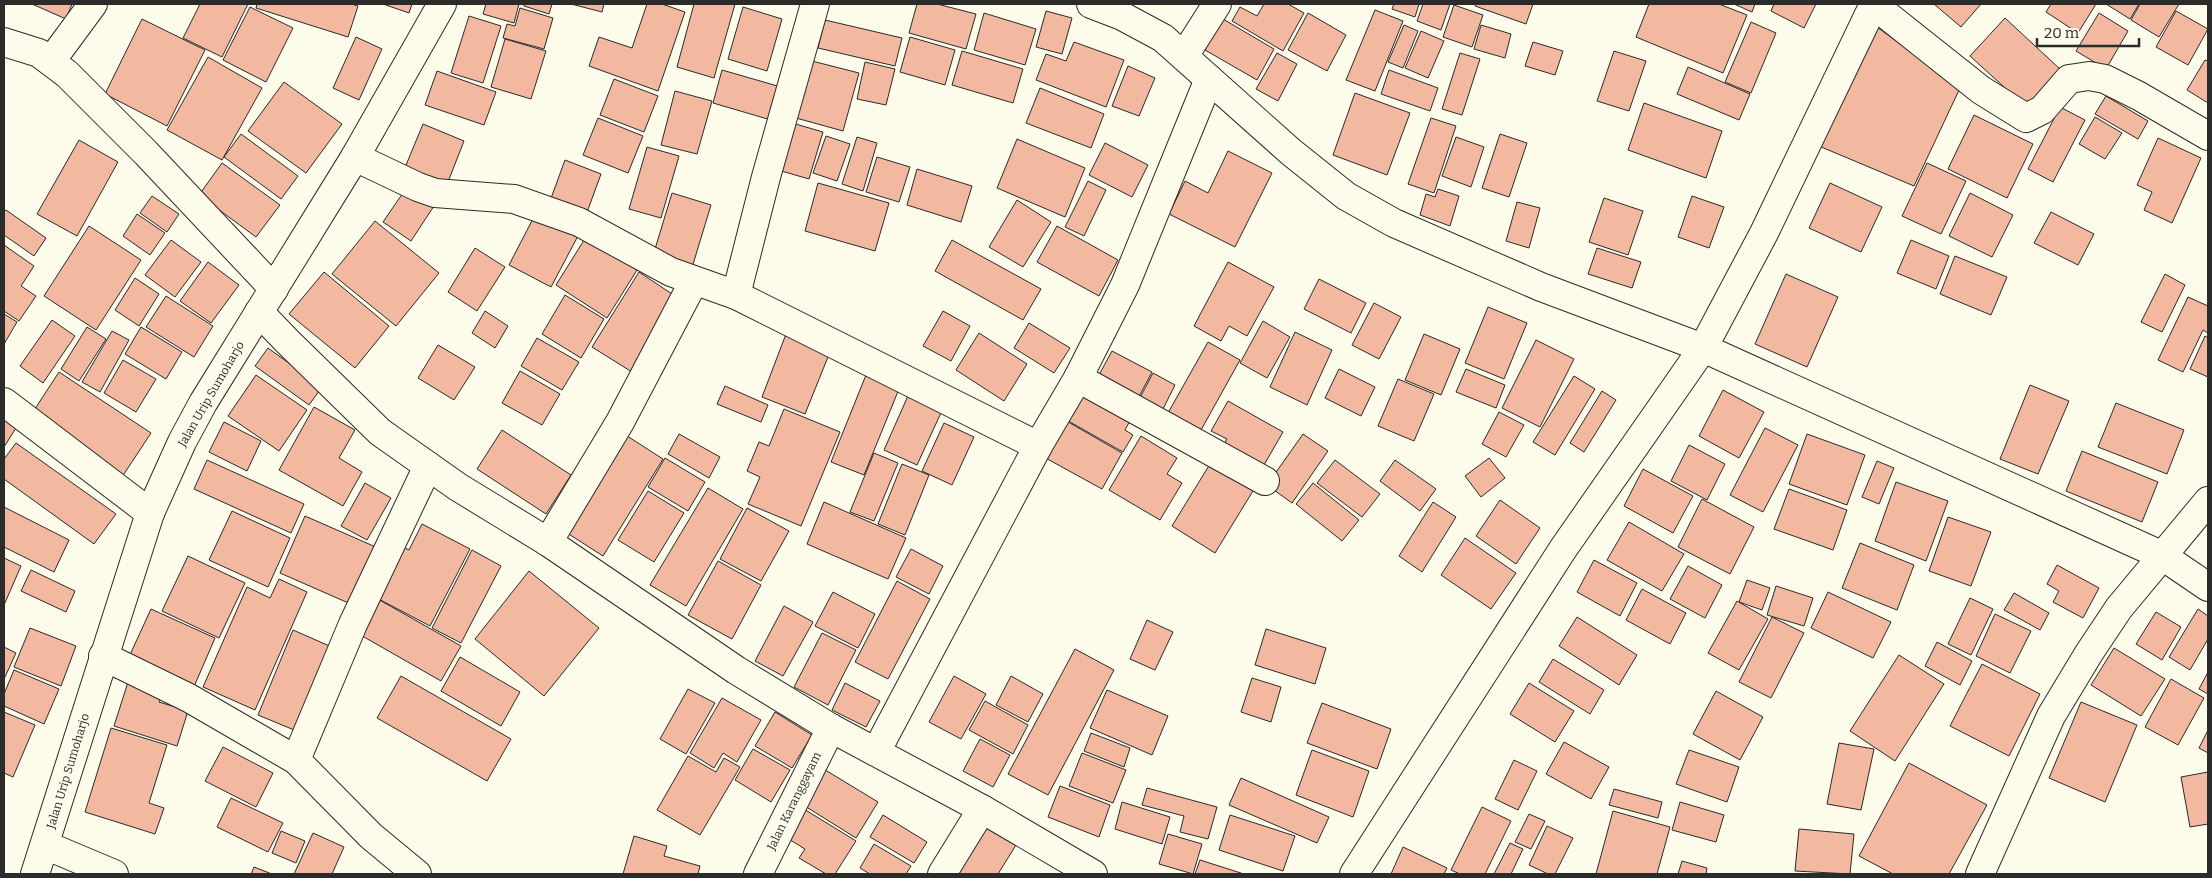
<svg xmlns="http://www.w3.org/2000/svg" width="2212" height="878" font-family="Bitter,serif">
<rect width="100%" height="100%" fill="#fdfbea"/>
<g fill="#f2b8a0" stroke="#2b2b2b">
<path d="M32 4H72L66 19Z"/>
<path d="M200 4H248L222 57 183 38Z"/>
<path d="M257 4H351L358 6 348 37 256 8Z"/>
<path d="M383 4H412L409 13Z"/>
<path d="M486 4H519L514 23 483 14Z"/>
<path d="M524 4H552L549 14 524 6Z"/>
<path d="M571 4H604L602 12Z"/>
<path d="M647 4H662L685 12 658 91 589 66 599 37 632 48Z"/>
<path d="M694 4H735L714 78 677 67Z"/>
<path d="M917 4H937L976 14 966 49 909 33Z"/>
<path d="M1264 4H1288L1304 13 1283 51 1232 21 1240 7 1257 16Z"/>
<path d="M1394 4H1419L1415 17 1392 9Z"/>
<path d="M1423 4H1450L1441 30 1417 21Z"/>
<path d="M1476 4H1533L1526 24 1475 6Z"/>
<path d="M1649 4H1719L1747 15 1723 73 1636 37Z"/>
<path d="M1734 4H1755L1752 12Z"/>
<path d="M1774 4H1816L1804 28 1771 11Z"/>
<path d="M1934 4H1981L1961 27Z"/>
<path d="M2051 4H2096L2078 33 2046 12Z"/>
<path d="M2106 4H2139L2130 19Z"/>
<path d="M2140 4H2179L2159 37 2131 20Z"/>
<path d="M1454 5 1483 15 1472 47 1443 37Z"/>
<path d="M250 7 293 28 266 82 223 60Z"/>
<path d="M743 7 782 19 767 71 728 59Z"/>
<path d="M520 8 553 18 544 49 503 38 507 24 515 26Z"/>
<path d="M1375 10 1403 21 1375 91 1346 80Z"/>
<path d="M1046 11 1072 18 1062 54 1036 47Z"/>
<path d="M2176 11 2208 29 2188 65 2156 47Z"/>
<path d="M984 13 1036 29 1025 65 974 50Z"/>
<path d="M1308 13 1346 35 1327 71 1288 50Z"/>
<path d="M2099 13 2128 31 2106 69 2076 51Z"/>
<path d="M469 16 501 26 483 83 451 73Z"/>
<path d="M2005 18 2061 70 2027 108 1970 56Z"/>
<path d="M142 19 205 50 167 126 105 94Z"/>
<path d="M1223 19 1274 49 1257 80 1205 50Z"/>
<path d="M825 20 902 38 895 66 818 48Z"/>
<path d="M1751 22 1776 33 1751 93 1725 82Z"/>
<path d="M1404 25 1418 31 1403 68 1388 62Z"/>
<path d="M1481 25 1511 34 1505 58 1474 49Z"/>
<path d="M1877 27 1960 88 1914 186 1819 146Z"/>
<path d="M1421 31 1444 41 1428 78 1405 68Z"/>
<path d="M356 37 382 49 359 100 333 88Z"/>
<path d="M910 37 955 50 945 85 900 72Z"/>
<path d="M505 39 546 51 531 99 491 87Z"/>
<path d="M1074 42 1124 60 1106 107 1036 80 1046 54 1066 61Z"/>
<path d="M1533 42 1563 51 1555 75 1525 66Z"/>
<path d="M962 51 1023 69 1013 103 952 85Z"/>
<path d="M1614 51 1646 61 1629 111 1597 101Z"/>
<path d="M1277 53 1297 64 1278 101 1256 89Z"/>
<path d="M1460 53 1480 59 1462 115 1442 109Z"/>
<path d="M208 57 262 88 222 160 167 130Z"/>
<path d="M2205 60 2208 61V103L2187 90Z"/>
<path d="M812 61 859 73 843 131 796 118Z"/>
<path d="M865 62 895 69 886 105 857 99Z"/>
<path d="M1128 66 1155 78 1139 116 1112 106Z"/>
<path d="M1688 67 1750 94 1739 120 1677 94Z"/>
<path d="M722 70 781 87 771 120 713 103Z"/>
<path d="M1389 70 1438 88 1430 111 1381 94Z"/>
<path d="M437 71 496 92 484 125 425 105Z"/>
<path d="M614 79 658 96 644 132 600 115Z"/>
<path d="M284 82 342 124 306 173 248 131Z"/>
<path d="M1040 88 1104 114 1091 148 1026 123Z"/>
<path d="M675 91 712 101 697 154 661 145Z"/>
<path d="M1355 93 1410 113 1387 175 1333 155Z"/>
<path d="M2106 96 2148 121 2138 139 2095 114Z"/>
<path d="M1644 103 1722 131 1706 178 1628 150Z"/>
<path d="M2060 107 2085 120 2053 182 2028 169Z"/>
<path d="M1974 115 2033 144 2007 198 1948 169Z"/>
<path d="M2095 117 2122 133 2105 159 2079 144Z"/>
<path d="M598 118 643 136 628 173 583 155Z"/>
<path d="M1431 118 1456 126 1434 193 1408 184Z"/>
<path d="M792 123 823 132 809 179 778 170Z"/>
<path d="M423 124 464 141 446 187 404 170Z"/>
<path d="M241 134 298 176 281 199 224 157Z"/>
<path d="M1500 134 1527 143 1509 197 1482 188Z"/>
<path d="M826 136 850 144 837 181 813 173Z"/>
<path d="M857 137 877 143 863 191 842 184Z"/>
<path d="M1456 137 1484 147 1471 187 1442 176Z"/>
<path d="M2158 138 2201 158 2172 223 2144 210 2152 192 2137 185Z"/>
<path d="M1017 139 1085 168 1065 217 997 188Z"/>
<path d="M79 140 118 162 77 236 37 214Z"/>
<path d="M1105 143 1148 165 1132 197 1089 175Z"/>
<path d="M647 147 679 156 661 218 629 209Z"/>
<path d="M1228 151 1272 173 1235 247 1169 214 1185 181 1208 193Z"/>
<path d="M877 157 910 167 899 202 866 192Z"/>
<path d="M565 160 601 174 586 215 550 201Z"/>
<path d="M222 163 280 205 256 237 199 195Z"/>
<path d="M1927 163 1966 181 1941 234 1902 216Z"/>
<path d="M917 169 972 186 961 222 907 205Z"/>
<path d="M1088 181 1106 190 1084 236 1065 227Z"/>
<path d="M818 183 889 203 875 251 805 231Z"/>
<path d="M1830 183 1882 207 1861 252 1809 228Z"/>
<path d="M407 187 434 206 411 241 383 222Z"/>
<path d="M1438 189 1459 196 1450 226 1420 215 1426 194 1435 197Z"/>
<path d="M672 193 711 205 691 271 652 259Z"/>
<path d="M1970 193 2013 215 1992 257 1949 236Z"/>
<path d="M152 196 179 214 167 232 140 213Z"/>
<path d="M1692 196 1724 207 1709 248 1678 237Z"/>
<path d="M1604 198 1643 211 1628 255 1589 242Z"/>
<path d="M1017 200 1051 222 1023 267 989 247Z"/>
<path d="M1517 202 1540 208 1529 248 1506 241Z"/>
<path d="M6 210 46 238 34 256 4 235V212Z"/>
<path d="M537 211 579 234 551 287 509 265Z"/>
<path d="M2051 212 2094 234 2078 265 2034 243Z"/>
<path d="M137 214 165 233 150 255 123 236Z"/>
<path d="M375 221 439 273 396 326 332 274Z"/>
<path d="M89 226 141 260 96 330 44 296Z"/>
<path d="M1057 226 1118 260 1099 296 1037 262Z"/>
<path d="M586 237 637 270 607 318 556 285Z"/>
<path d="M171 240 201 262 175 297 145 275Z"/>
<path d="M952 240 1041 289 1023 320 935 271Z"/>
<path d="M1911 240 1949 256 1936 289 1897 273Z"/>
<path d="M4 245 34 266 21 286 36 296 19 321 4 311Z"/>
<path d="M475 248 505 267 477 311 448 292Z"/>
<path d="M1597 248 1641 262 1632 288 1588 274Z"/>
<path d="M1955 256 2007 277 1991 315 1940 294Z"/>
<path d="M208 262 239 285 211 323 180 301Z"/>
<path d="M1228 262 1274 287 1247 336 1229 326 1221 341 1194 326Z"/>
<path d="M324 272 389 326 355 368 289 314Z"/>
<path d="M639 272 678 298 632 372 592 347Z"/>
<path d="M1786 274 1838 297 1807 367 1755 344Z"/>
<path d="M2165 274 2185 285 2162 332 2141 322Z"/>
<path d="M135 278 159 294 139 326 115 310Z"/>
<path d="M1319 279 1366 303 1351 333 1304 309Z"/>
<path d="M565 295 604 319 581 358 542 334Z"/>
<path d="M166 296 213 326 194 357 146 327Z"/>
<path d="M2188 297 2208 306V333L2203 330 2183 372 2158 360Z"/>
<path d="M1374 303 1401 317 1379 359 1352 345Z"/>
<path d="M1488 307 1527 323 1504 379 1465 363Z"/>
<path d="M485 311 508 326 495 348 472 333Z"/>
<path d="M943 311 970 326 951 361 923 346Z"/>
<path d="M4 314 17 322 4 344Z"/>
<path d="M52 320 75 336 43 383 20 366Z"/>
<path d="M1263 321 1290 337 1267 378 1240 363Z"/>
<path d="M1029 323 1070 348 1054 373 1014 348Z"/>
<path d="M87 327 106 339 79 381 61 369Z"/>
<path d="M141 327 182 352 166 379 125 354Z"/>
<path d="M112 331 129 340 100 392 82 382Z"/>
<path d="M1295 332 1332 350 1307 405 1270 387Z"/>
<path d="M979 333 1027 364 1004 401 956 370Z"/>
<path d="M786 334 830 352 805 414 762 397Z"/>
<path d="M1424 334 1460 349 1441 395 1405 380Z"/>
<path d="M2205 336 2208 338V377L2190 369Z"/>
<path d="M537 338 579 362 562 390 521 366Z"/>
<path d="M1536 340 1574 359 1540 427 1502 408Z"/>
<path d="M1208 342 1240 360 1196 439 1164 420Z"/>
<path d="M438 345 475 367 454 400 418 378Z"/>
<path d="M268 348 322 387 309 405 255 366Z"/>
<path d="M1112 351 1152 372 1134 406 1094 384Z"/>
<path d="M123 360 156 379 136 412 104 393Z"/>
<path d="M1339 369 1375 387 1361 416 1325 398Z"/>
<path d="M1466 369 1505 385 1496 408 1456 392Z"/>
<path d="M868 370 901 384 864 475 831 462Z"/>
<path d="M520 371 560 394 542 425 502 403Z"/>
<path d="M59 372 151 433 122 477 31 415Z"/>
<path d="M1153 373 1175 385 1158 419 1135 407Z"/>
<path d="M256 375 307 410 279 451 228 416Z"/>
<path d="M1574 376 1595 389 1555 455 1533 442Z"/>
<path d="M1398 379 1434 394 1414 441 1378 426Z"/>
<path d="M2030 385 2069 401 2038 474 2000 459Z"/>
<path d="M725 386 768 405 761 422 717 404Z"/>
<path d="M1081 386 1133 415 1125 430 1133 435 1123 452 1063 418Z"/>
<path d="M911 389 945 404 917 465 884 450Z"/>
<path d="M1723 390 1764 412 1739 458 1699 436Z"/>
<path d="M1602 391 1616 400 1584 452 1570 443Z"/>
<path d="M1228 401 1283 432 1260 472 1220 450 1227 439 1211 431Z"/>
<path d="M2116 403 2184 430 2167 474 2098 447Z"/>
<path d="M314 407 355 430 339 458 362 472 343 506 279 470Z"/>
<path d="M784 409 840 432 801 526 748 504 760 477 747 471 759 442 769 446Z"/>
<path d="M1499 412 1524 425 1506 457 1482 444Z"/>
<path d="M1063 419 1122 453 1102 489 1042 456Z"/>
<path d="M4 420 16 428 4 447Z"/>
<path d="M224 422 261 441 247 471 209 452Z"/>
<path d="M944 423 974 437 952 485 922 471Z"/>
<path d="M1765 428 1798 445 1763 512 1730 495Z"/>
<path d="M502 430 571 475 546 514 477 469Z"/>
<path d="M624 434 663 459 603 556 564 531Z"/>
<path d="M679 434 720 457 709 478 668 454Z"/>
<path d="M1303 434 1328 451 1292 503 1267 485Z"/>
<path d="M1807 434 1865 455 1847 505 1789 484Z"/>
<path d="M1141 436 1177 458 1167 474 1182 483 1160 520 1109 490Z"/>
<path d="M16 443 116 514 94 544 4 479V459Z"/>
<path d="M1689 445 1725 464 1707 500 1671 481Z"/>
<path d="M2082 451 2158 482 2142 522 2066 491Z"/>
<path d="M874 453 898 463 874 521 850 512Z"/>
<path d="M665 458 705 482 688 511 648 487Z"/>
<path d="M1489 458 1505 478 1481 497 1465 476Z"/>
<path d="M1213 459 1256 486 1215 553 1172 526Z"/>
<path d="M207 460 304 504 291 533 194 489Z"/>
<path d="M1335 460 1380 494 1362 517 1317 483Z"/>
<path d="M1395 460 1436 489 1420 511 1380 481Z"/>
<path d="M1877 461 1894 468 1879 504 1862 497Z"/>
<path d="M902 464 929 475 905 535 878 524Z"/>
<path d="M1643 469 1693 496 1673 533 1624 506Z"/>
<path d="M1896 482 1948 501 1926 561 1875 541Z"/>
<path d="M365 483 391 498 367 540 341 526Z"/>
<path d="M1313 483 1359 520 1342 541 1296 504Z"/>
<path d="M708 488 743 509 686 606 650 585Z"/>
<path d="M1789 489 1847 510 1833 550 1774 529Z"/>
<path d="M648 491 684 513 654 562 618 540Z"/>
<path d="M1702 499 1754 527 1730 574 1678 547Z"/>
<path d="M1500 500 1540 528 1516 564 1476 536Z"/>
<path d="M824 502 906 538 888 579 807 544Z"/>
<path d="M1433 502 1456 517 1422 572 1399 556Z"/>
<path d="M4 507 69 540 54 572 4 547Z"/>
<path d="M747 508 789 531 761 581 720 559Z"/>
<path d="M232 511 290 538 268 587 209 560Z"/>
<path d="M305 516 378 548 353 605 280 573Z"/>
<path d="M1948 517 1991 532 1971 586 1929 571Z"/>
<path d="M1629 522 1684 554 1662 591 1607 560Z"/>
<path d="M422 524 470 549 430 626 371 595 397 544 409 550Z"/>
<path d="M1465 538 1516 573 1491 609 1441 575Z"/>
<path d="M1860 543 1914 565 1897 610 1842 588Z"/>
<path d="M911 549 943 566 929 594 896 577Z"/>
<path d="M472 550 501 566 461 643 432 628Z"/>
<path d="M188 556 245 583 219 638 162 611Z"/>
<path d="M4 558 21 566 4 605Z"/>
<path d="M1594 560 1637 583 1620 616 1577 592Z"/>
<path d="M718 561 761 585 732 639 688 615Z"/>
<path d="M2057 565 2099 588 2083 618 2053 602 2059 591 2047 584Z"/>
<path d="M1688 566 1722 585 1705 618 1670 599Z"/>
<path d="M31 570 75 591 66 612 21 591Z"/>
<path d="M529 571 599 628 544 696 475 639Z"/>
<path d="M279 579 307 592 255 710 203 687 247 587 270 598Z"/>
<path d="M1747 580 1770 588 1762 610 1739 602Z"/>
<path d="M897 581 930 599 888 679 855 662Z"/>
<path d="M1776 586 1813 598 1804 626 1767 615Z"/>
<path d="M1642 589 1686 613 1670 644 1626 620Z"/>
<path d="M833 592 875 614 858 648 815 626Z"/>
<path d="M1828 592 1891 622 1873 658 1811 628Z"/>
<path d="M2014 593 2049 613 2040 630 2004 610Z"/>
<path d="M376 598 461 646 441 681 357 633Z"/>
<path d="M1970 598 1993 609 1971 655 1948 644Z"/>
<path d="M1737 601 1768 619 1739 670 1708 653Z"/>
<path d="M784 606 813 622 783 676 755 661Z"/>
<path d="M151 609 215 638 193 689 128 659Z"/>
<path d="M2198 609 2208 616V639L2190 670 2169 657Z"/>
<path d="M2156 612 2181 627 2162 660 2136 644Z"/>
<path d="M1995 614 2031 631 2010 673 1976 656Z"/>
<path d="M1577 617 1637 655 1619 685 1559 646Z"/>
<path d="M1772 617 1804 633 1771 698 1739 682Z"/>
<path d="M1147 620 1173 632 1155 670 1130 659Z"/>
<path d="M30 628 76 646 61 686 14 667Z"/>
<path d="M1266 629 1326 648 1315 684 1255 665Z"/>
<path d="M293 630 334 648 299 732 258 715Z"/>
<path d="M822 633 856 650 828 705 794 687Z"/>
<path d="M1937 642 1972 661 1960 685 1925 666Z"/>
<path d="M4 647 16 653 4 679Z"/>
<path d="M2114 648 2165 679 2141 716 2091 685Z"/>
<path d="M1075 649 1114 670 1048 795 1008 774Z"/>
<path d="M1899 655 1944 684 1895 761 1850 731Z"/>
<path d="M460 657 520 692 501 726 441 691Z"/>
<path d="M1553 659 1604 690 1590 714 1539 682Z"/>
<path d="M1982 664 2040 694 2009 756 1950 726Z"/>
<path d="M14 670 59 689 44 724 4 706V694Z"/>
<path d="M2208 672V694L2199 689Z"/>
<path d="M401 676 511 739 487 781 377 718Z"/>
<path d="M954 676 986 694 961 739 929 722Z"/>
<path d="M1011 676 1043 694 1028 722 996 705Z"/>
<path d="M1252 678 1281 687 1271 722 1241 712Z"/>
<path d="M2171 679 2204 698 2178 745 2145 727Z"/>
<path d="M128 682 163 693 159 702 188 711 177 746 114 726Z"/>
<path d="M845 683 880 701 866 727 832 710Z"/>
<path d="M1529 683 1574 711 1555 742 1510 714Z"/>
<path d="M688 689 715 703 686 754 660 739Z"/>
<path d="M1107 690 1168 716 1152 755 1090 728Z"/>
<path d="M1716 691 1763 717 1740 760 1693 734Z"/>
<path d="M722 698 761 720 737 762 723 753 714 768 690 753Z"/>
<path d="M985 701 1028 725 1013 754 969 730Z"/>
<path d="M2081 702 2137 725 2105 802 2049 778Z"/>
<path d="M1322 703 1391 729 1377 769 1307 743Z"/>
<path d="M4 712 35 725 13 777 4 773Z"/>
<path d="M775 712 812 735 792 768 755 746Z"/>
<path d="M111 728 167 745 149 803 164 808 155 834 85 812Z"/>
<path d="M2208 730V753L2199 748Z"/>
<path d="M1091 733 1130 748 1124 767 1084 751Z"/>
<path d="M980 739 1010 755 993 787 963 771Z"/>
<path d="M1564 742 1609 767 1591 799 1546 774Z"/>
<path d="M1839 743 1874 749 1861 810 1827 804Z"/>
<path d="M223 747 273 773 256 807 205 781Z"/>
<path d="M753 749 790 770 771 802 735 780Z"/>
<path d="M1312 750 1369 771 1353 817 1296 795Z"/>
<path d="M1689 750 1739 767 1727 802 1676 784Z"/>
<path d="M1082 753 1126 770 1113 803 1069 786Z"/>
<path d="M688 756 716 772 724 758 740 767 700 835 657 810Z"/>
<path d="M1514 760 1537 771 1518 810 1495 799Z"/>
<path d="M1909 763 1987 805 1949 874H1893L1859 856Z"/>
<path d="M822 768 878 802 856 838 800 803Z"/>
<path d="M2208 772V824L2190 827 2181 777Z"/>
<path d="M1241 778 1329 817 1317 843 1229 805Z"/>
<path d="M1060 786 1110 805 1099 837 1048 817Z"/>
<path d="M1147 788 1217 807 1208 839 1180 832 1184 816 1142 805Z"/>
<path d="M1614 789 1662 802 1658 818 1609 805Z"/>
<path d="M231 798 283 823 268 852 217 827Z"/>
<path d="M1122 802 1170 817 1162 844 1115 829Z"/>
<path d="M1680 802 1724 815 1716 842 1672 830Z"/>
<path d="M799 806 856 841 835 874H826L799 858 805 849 782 835Z"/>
<path d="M1482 807 1511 821 1485 874H1460L1451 870Z"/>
<path d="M1613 811 1670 827 1657 874H1596Z"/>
<path d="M1529 814 1545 821 1531 849 1515 842Z"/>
<path d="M883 815 927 842 914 863 870 837Z"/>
<path d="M1230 815 1295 836 1283 871 1219 850Z"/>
<path d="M983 826 1016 845 998 874H954Z"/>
<path d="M1547 826 1573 838 1555 874H1548L1529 865Z"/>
<path d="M1799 829 1854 834 1850 874 1795 871Z"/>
<path d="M281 831 305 841 296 863 272 853Z"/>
<path d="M313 833 344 847 332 874H294Z"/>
<path d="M1168 834 1202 844 1193 874 1159 864Z"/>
<path d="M634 836 667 846 664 856 700 866 698 874H623Z"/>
<path d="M1510 843 1523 849 1511 874H1494Z"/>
<path d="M874 844 911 866 906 874H870L860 868Z"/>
<path d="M1403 847 1447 868 1444 874H1391Z"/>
<path d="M1200 860 1244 874H1195Z"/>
<path d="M1682 861 1707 868 1706 874H1678Z"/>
<path d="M254 867 272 874H251Z"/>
</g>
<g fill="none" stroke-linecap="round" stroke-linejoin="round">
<g stroke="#2b2b2b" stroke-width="30">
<g id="minor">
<path d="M1091 4 1122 16 1163 38 1291 152 1346 196 1394 223 1541 287 1703 348 2161 555 2208 587"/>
<path d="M1874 5 1981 90 2026 118 2042 110 2069 79 2089 76 2105 79 2139 96 2208 136"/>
<path d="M4 42 39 53 67 74 146 153 274 289"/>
<path d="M1184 56 1217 4"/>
<path d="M51 61 93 4"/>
<path d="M355 157 418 187 435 193 514 199 579 222 671 272 736 295 1038 446"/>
<path d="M736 295 766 177 815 4"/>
<path d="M259 312 287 341 380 432 458 487 548 542 736 670 831 728 982 809 1093 874"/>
<path d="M1078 378 1265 481"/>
<path d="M4 402 150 513"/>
<path d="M548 542 620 422 694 281"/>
<path d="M103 656 189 698 296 760 371 836 417 874"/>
<path d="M876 752 1038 446 1078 378 1125 285 1209 79"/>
<path d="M296 760 353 624 428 466"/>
<path d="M45 845 114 874"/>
<path d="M758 874 831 728"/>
<path d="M942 874 982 809"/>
<path d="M1354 874 1563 549 1703 348 1764 233 1874 4"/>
<path d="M1980 874 2051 716 2089 653 2119 608 2208 501"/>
</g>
</g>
<g stroke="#2b2b2b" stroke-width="30">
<path id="secondary" d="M35 874 150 513 182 442 203 403 355 157 442 4"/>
</g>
<use href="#minor" stroke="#fdfbea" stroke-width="28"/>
<use href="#secondary" stroke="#fdfbea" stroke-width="28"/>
</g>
<g text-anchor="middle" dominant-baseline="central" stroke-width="4" stroke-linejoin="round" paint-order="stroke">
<g font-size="12" fill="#2b2b2b" stroke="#fdfbea">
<text transform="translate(211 394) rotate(-60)">Jalan Urip Sumoharjo</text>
<text transform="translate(68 771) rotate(-73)">Jalan Urip Sumoharjo</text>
<text transform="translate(794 801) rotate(-64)">Jalan Karanggayam</text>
</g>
</g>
<rect width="2212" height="878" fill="none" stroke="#2b2b2b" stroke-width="10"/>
<path d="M2037 38v8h102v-8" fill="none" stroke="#2b2b2b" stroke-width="2.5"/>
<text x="2044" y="38" font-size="15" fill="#2b2b2b" stroke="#fdfbea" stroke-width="4" paint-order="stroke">20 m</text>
</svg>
